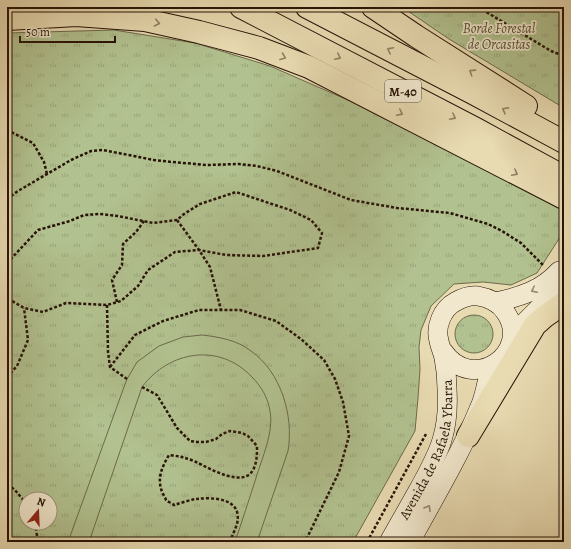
<svg xmlns="http://www.w3.org/2000/svg" width="571" height="549" font-family="Alegreya,serif">
<defs>
<pattern id="grass-tufts" width="24" height="20" patternUnits="userSpaceOnUse"><rect width="24" height="20" fill="#b1c18f"/><path d="M3 7l-1-3M5 7V3M7 7l1-3M15 17l-1-3M17 17v-4M19 17l1-3" fill="none" stroke="#98a57a"/></pattern>
</defs>
<rect width="100%" height="100%" fill="#e8dab1"/>
<filter id="stains"><feTurbulence type="fractalNoise" baseFrequency=".005" numOctaves="4"/><feColorMatrix values="0 0 0 0 .2 0 0 0 0 .09 0 0 0 0 .02 0 0 0 .5 -.17"/></filter>
<radialGradient id="worn" r=".72"><stop offset=".6" stop-color="#630" stop-opacity="0"/><stop offset="1" stop-color="#630" stop-opacity=".3"/></radialGradient>
<g fill="url(#grass-tufts)" stroke="#6c6a4a" fill-rule="evenodd">
<path d="M402 7H564V108L449 39Z"/>
<path d="M114 30 195 43 270 66 350 101 564 209V231L537 273 511 285 483 282 454 284 431 306 421 330 419 347 420 369 418 398 415 431 353 542H7V33ZM26 499H50V523H26Z"/>
<circle cx="474" cy="334" r="19"/>
</g>
<path fill="#b1c18f" stroke="#6c6a4a" d="M202 335C219 337 237 340 251 351 281 372 294 416 288 451L257 542H235C242 521 249 500 256 478 262 458 274 432 270 411 268 398 261 386 252 377 219 342 169 351 142 387L89 542H68L124 387 127 379 137 362 159 346 183 337Z"/>
<g fill="none" stroke-linecap="round" stroke-linejoin="round">
<g stroke="#271306" stroke-width="20">
<g id="secondary">
<path d="M495 302C520 297 542 290 559 271"/>
<path d="M524 323 545 302 559 282 564 272"/>
<path id="s1" d="M389 542C399 524 409 507 419 489 427 474 437 457 442 440 447 424 448 405 447 389 447 379 446 368 444 358 443 352 440 347 439 341 435 327 442 309 455 302 462 298 470 295 478 296 489 298 500 303 506 313 532 352 473 395 443 351"/>
<path d="M410 542C434 498 460 455 479 409 486 395 486 380 492 366"/>
</g>
</g>
<g stroke="#271306" stroke-width="24">
<g id="motorway">
<path d="M241 7 476 129 564 177"/>
<path d="M307 7 473 93 564 142"/>
<path d="M373 7 416 36 526 106"/>
<path d="M7 19 76 15 145 20 199 32 259 48 309 67 564 198"/>
<path d="M468 436 535 325 544 317 564 303"/>
</g>
</g>
<g stroke="#271306" stroke-width="2.5" stroke-dasharray="3 2" stroke-linecap="butt">
<path d="M478 7 551 51 564 56"/>
<path d="M7 130 33 143 44 162 47 174"/>
<path d="M7 199 18 191 71 160 91 151 103 150 154 160 172 162 207 165 239 164 257 166 277 171 351 200 397 208 450 213 488 224 502 231 521 243 544 266"/>
<path d="M177 220 199 250 210 267 221 310"/>
<path d="M7 263 38 230 70 221 84 215 100 214 118 216 153 223 177 220 184 214 200 204 236 192 290 210 311 220 322 233 318 248 263 256 226 255 199 250 175 252 148 270 138 286 121 301 107 305 66 303 43 312 24 308 7 298"/>
<path d="M117 302 112 280 122 265 123 244 136 232 144 221"/>
<path d="M107 305 108 352 110 367 127 379"/>
<path d="M110 367 135 335 163 321 199 310H240L276 321 301 339 324 360 335 379 343 402 349 436 339 472 305 542"/>
<path d="M7 377 17 366 28 340 24 308"/>
<path d="M142 387 157 395 177 428 190 441 197 442H206L216 439 222 434 230 431 242 433 248 436 257 446C257 454 257 461 254 468 245 490 209 468 196 462 187 458 179 456 169 455 162 467 156 479 163 494 163 494 166 499 166 500 168 502 172 503 174 505 181 503 189 500 196 499 214 497 243 498 237 524 235 530 232 536 230 542"/>
<path d="M7 485 14 489 26 503"/>
<path d="M35 523 38 542"/>
<path d="M367 542 426 434"/>
</g>
<use href="#secondary" stroke="#f0e7cc" stroke-width="19"/>
<use href="#motorway" stroke="#e8dab1" stroke-width="22"/>
</g>
<defs><path id="oneway-chevron" d="M-2-3.5L2.5 0L-2 3.5" fill="none" stroke-width="1.6" stroke-linecap="round" stroke-linejoin="round"/></defs>
<g stroke="#918064">
<use href="#oneway-chevron" transform="translate(157 23) rotate(12)"/>
<use href="#oneway-chevron" transform="translate(390 50) rotate(-153)"/>
<use href="#oneway-chevron" transform="translate(283 57) rotate(21)"/>
<use href="#oneway-chevron" transform="translate(338 57) rotate(27)"/>
<use href="#oneway-chevron" transform="translate(472 72) rotate(-147)"/>
<use href="#oneway-chevron" transform="translate(505 110) rotate(-152)"/>
<use href="#oneway-chevron" transform="translate(400 113) rotate(27)"/>
<use href="#oneway-chevron" transform="translate(453 117) rotate(27)"/>
<use href="#oneway-chevron" transform="translate(515 173) rotate(27)"/>
</g>
<g stroke="#968873">
<use href="#oneway-chevron" transform="translate(534 290) rotate(154)"/>
<use href="#oneway-chevron" transform="translate(428 508) rotate(-61)"/>
</g>
<g text-anchor="middle" dominant-baseline="central" stroke-width="3.5" stroke-linejoin="round" paint-order="stroke">
<rect fill="#f0e7cc" stroke="#635341" stroke-width="1" x="385" y="80" width="36" height="22" rx="3"/>
<g font-size="13" font-weight="bold" fill="#271306">
<text x="403" y="91">M-40</text>
</g>
<g font-size="14" font-style="italic" fill="#575036" stroke="#f0e7cc">
<text x="499" y="28">Borde Forestal<tspan x="499" dy="16">de Orcasitas</tspan></text>
</g>
<g font-size="14" fill="#271306" stroke="#f0e7cc">
<text stroke="none"><textPath href="#s1" startOffset="102">Avenida de Rafaela Ybarra</textPath></text>
</g>
</g>
<rect width="571" height="549" fill="none" stroke="#e8dab1" stroke-width="24"/>
<rect x="8" y="8" width="555" height="533" fill="none" stroke="#271306" stroke-width="2"/>
<rect x="12" y="12" width="547" height="525" fill="none" stroke="#271306"/>
<g transform="translate(38 511) rotate(19)"><circle r="19" fill="#f0e7cc" stroke="#a0927d"/>
<path d="M0-3L7 15L0 10L-7 15Z" fill="#8f2418"/>
<text y="-6" font-size="11" font-weight="bold" text-anchor="middle" fill="#271306">N</text>
</g>
<path d="M20 36v6h95v-6" fill="none" stroke="#271306" stroke-width="2"/>
<text x="26" y="36" font-size="12" fill="#271306" stroke="#f0e7cc" stroke-width="3" paint-order="stroke">50 m</text>
<rect width="100%" height="100%" filter="url(#stains)"/>
<rect width="100%" height="100%" fill="url(#worn)"/>
</svg>
